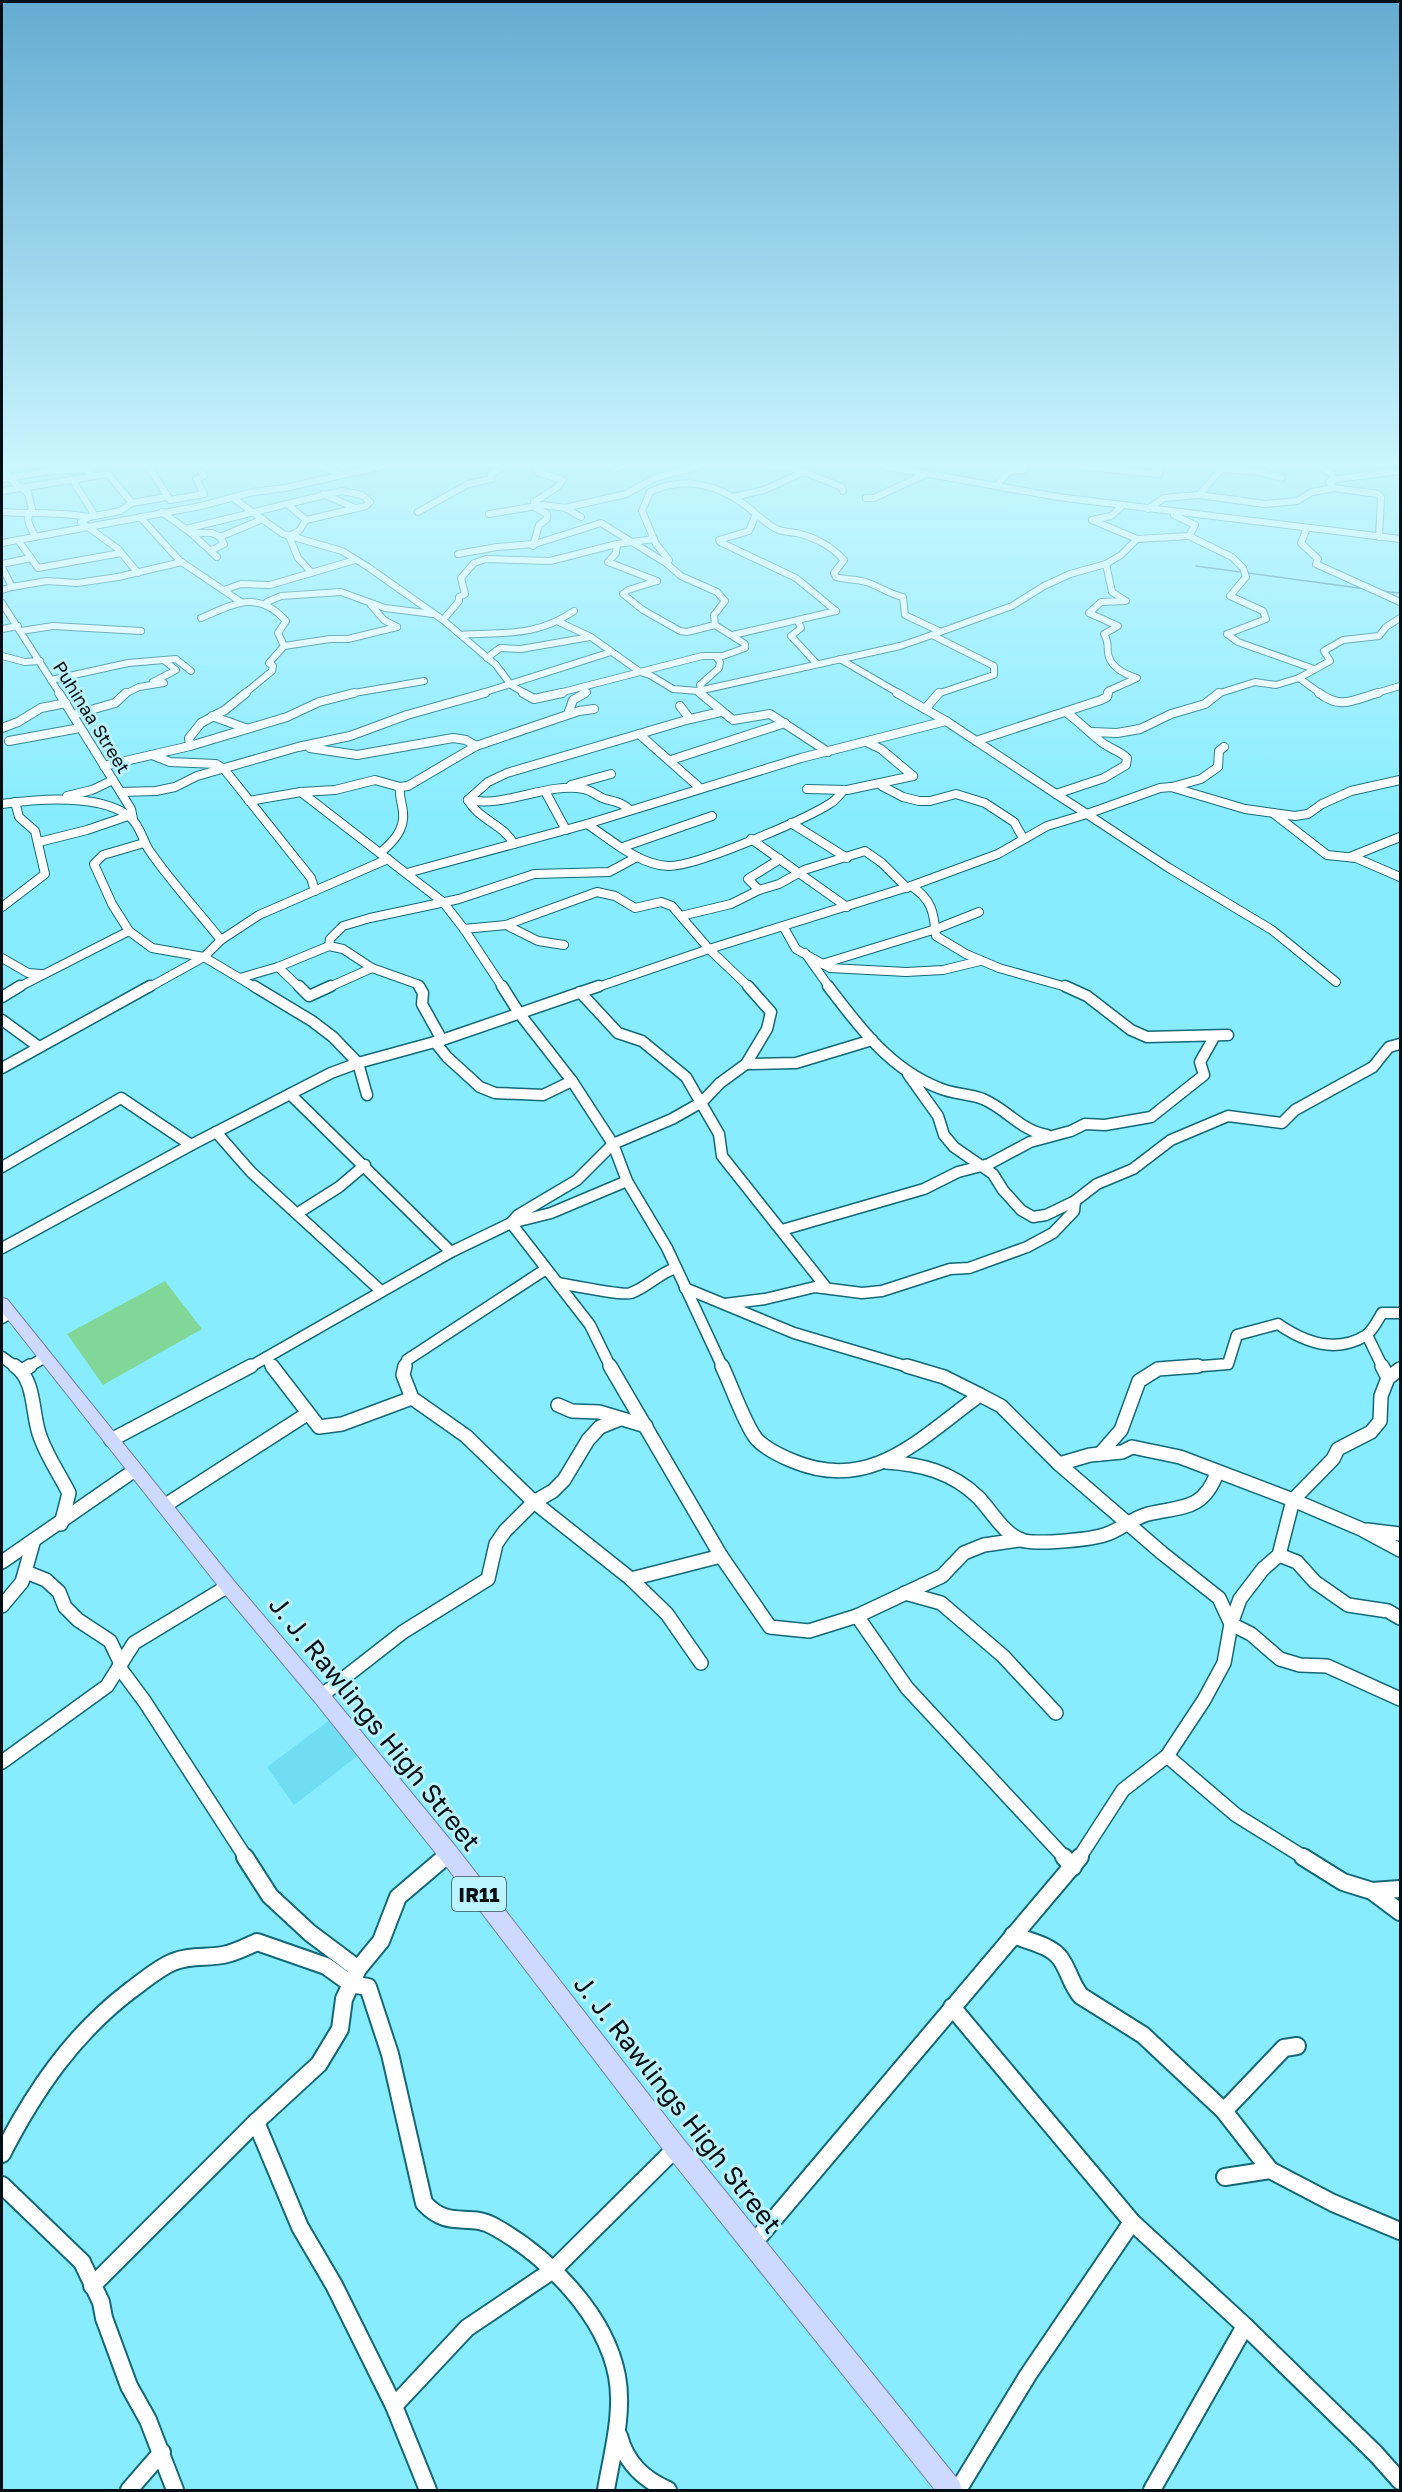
<svg xmlns="http://www.w3.org/2000/svg" width="1402" height="2492" font-family="'Golos Text',sans-serif">
<rect width="100%" height="100%" fill="#88ecff"/>
<path fill="#6fddf2" d="M331 1719 359 1755 294 1805 267 1767Z"/>
<path fill="#80d797" d="M165 1281 202 1329 103 1385 67 1334Z"/>
<g fill="none" stroke-linecap="round" stroke-linejoin="round">
<g stroke="#2b7481" stroke-width="1.5">
<path d="M1196 566 1366 589"/>
<path d="M1380 591 1400 593"/>
</g>
<g stroke="#126876" stroke-width="8">
<g id="minor-far4">
<path d="M2 466 11 480 28 493 32 509C24 519 30 526 35 536"/>
<path d="M148 466 170 500 204 494 196 479 204 476 202 473"/>
<path d="M884 466 1058 497 1400 539"/>
<path d="M1078 466 1159 474V466"/>
<path d="M1319 466 1332 474 1333 478 1329 482"/>
<path d="M614 469 623 466"/>
<path d="M1223 469 1260 472 1282 478"/>
<path d="M804 472 842 487 843 491"/>
<path d="M342 475 383 466"/>
<path d="M2 479 50 471 87 469 92 475"/>
<path d="M72 479 95 516 89 517"/>
<path d="M996 486 1009 471 1024 470 1027 466"/>
<path d="M1334 488 1378 494 1381 497 1379 537"/>
<path d="M2 491 108 474 132 503"/>
<path d="M342 491 362 495 370 502 366 506 306 520 287 504Z"/>
<path d="M323 494 355 508"/>
<path d="M1199 495 1265 504 1297 501 1312 492 1334 488 1329 482 1337 479 1400 471"/>
<path d="M734 497 764 490 804 472 789 467 757 466"/>
<path d="M233 498 283 534 342 551 368 567 443 620 496 665 511 685 526 694"/>
<path d="M866 498H874L926 474"/>
<path d="M1148 509 1164 498 1199 495 1224 466"/>
<path d="M2 512C33 514 58 512 89 517L81 522 118 549 138 573"/>
<path d="M162 512 191 533 217 557"/>
<path d="M418 512 468 484 491 479V474L504 466"/>
<path d="M489 514 543 505 566 508"/>
<path d="M756 514 749 531 719 540 720 542 796 578 836 611"/>
<path d="M1174 515 1195 525 1189 536 1232 557 1243 568 1246 577 1230 596 1263 611 1266 619 1227 634 1238 642 1314 669"/>
<path d="M95 516 120 511 132 503 166 497"/>
<path d="M140 517 180 561 241 602"/>
<path d="M581 517 565 508 626 494 655 478 699 466"/>
<path d="M306 520 299 531 289 536 298 558 311 572"/>
<path d="M1307 528 1301 543 1318 559 1316 564 1400 602"/>
<path d="M186 529 287 504"/>
<path d="M191 533H212L220 537 263 519"/>
<path d="M654 539 617 544 616 553 608 562 657 581"/>
<path d="M1137 539 1189 536"/>
<path d="M18 540 38 568 121 553"/>
<path d="M2 543 201 506 253 492 285 488 342 475 321 466"/>
<path d="M533 546 539 525 547 519V514L536 508 534 502 556 488 563 480 539 473 535 466"/>
<path d="M210 551 224 544 220 537"/>
<path d="M458 554 497 547 535 544 601 523 666 563"/>
<path d="M2 564 31 558"/>
<path d="M1106 564 1112 592 1126 601 1101 602 1089 613 1118 626 1104 634C1109 642 1107 644 1108 653 1110 667 1124 674 1137 678L1108 691 1107 694"/>
<path d="M2 567 12 587 2 590"/>
<path d="M657 581 628 590 623 594 643 610 680 631 687 632 715 625"/>
<path d="M12 587 47 581 77 583 118 577 182 562"/>
<path d="M224 590 241 584 270 585 355 560"/>
<path d="M267 602 281 596 341 592 385 608 433 614"/>
<path d="M2 603 60 694"/>
<path d="M371 605 384 620 397 627"/>
<path d="M201 618C234 604 258 589 286 621L278 633 284 646"/>
<path d="M443 620 459 601V597L465 594 461 578 474 563 486 559 550 561 617 544"/>
<path d="M798 621 801 628 791 636 817 664"/>
<path d="M559 622 591 637 640 672 650 675 673 689 698 691"/>
<path d="M2 629 18 626"/>
<path d="M21 631 53 626 141 631"/>
<path d="M461 635C505 632 536 637 574 611"/>
<path d="M733 635 836 611"/>
<path d="M932 635 994 666V675L937 694"/>
<path d="M2 656 25 662 40 661"/>
<path d="M487 658 500 648 521 649 590 637"/>
<path d="M840 659 900 694"/>
<path d="M1299 678 1321 694"/>
<path d="M51 680 128 663 176 659 191 671"/>
<path d="M153 682 176 670 165 661"/>
<path d="M701 688 700 685 719 668 720 662 717 658 745 648V644L715 625 714 615 725 601 717 592 681 576 666 563 669 560 656 544 642 511 650 492C682 476 717 484 745 505 756 513 766 525 779 530 784 532 791 532 797 533 816 538 830 545 844 560L834 573 836 577C846 580 857 579 866 582 879 586 889 594 903 597L905 615 939 631"/>
<path d="M125 694 139 687 164 683"/>
<path d="M244 694 272 671 273 666 269 663 284 646 330 639H348L397 627"/>
<path d="M348 694 424 681"/>
<path d="M479 694 611 652"/>
<path d="M555 694 702 656H719"/>
<path d="M582 694 587 692"/>
<path d="M702 694 698 691 900 646 932 635 1012 606 1044 586 1070 574 1106 564 1121 555 1137 539 1092 520 1111 516 1122 506"/>
<path d="M1217 694 1255 682 1276 685 1299 678 1330 661 1324 651 1343 640 1379 636 1386 627 1400 618"/>
<path d="M1373 694 1400 686"/>
</g>
</g>
<g stroke="#126876" stroke-width="10">
<g id="minor-far3">
<path d="M59 693 131 809 133 819"/>
<path d="M523 693 534 699 562 693"/>
<path d="M700 693 733 720 770 714 828 752"/>
<path d="M897 693 946 721"/>
<path d="M1319 693C1342 710 1352 700 1378 693"/>
<path d="M925 709 939 693"/>
<path d="M568 714 573 700 585 693"/>
<path d="M73 715 115 703 126 693"/>
<path d="M212 716 245 728"/>
<path d="M690 719 721 712"/>
<path d="M2 728 18 722 41 708 66 703"/>
<path d="M1092 732 1117 733 1140 729 1171 714 1205 704 1219 693"/>
<path d="M639 734 700 788"/>
<path d="M9 741 80 728"/>
<path d="M976 741 1101 700 1107 697 1108 693"/>
<path d="M866 742 881 749 913 776"/>
<path d="M190 746 189 738 201 723 225 710 246 693"/>
<path d="M310 748 357 755 453 738 466 740 476 746"/>
<path d="M152 755 170 762 216 764 224 769 311 878 315 891"/>
<path d="M671 760 785 723"/>
<path d="M104 766 190 746 287 717 319 702 354 693"/>
<path d="M571 785 611 774"/>
<path d="M882 786 903 797 919 801H930L956 794 985 803 1014 822 1023 838"/>
<path d="M1172 787 1201 779 1218 767 1219 751 1224 747"/>
<path d="M807 789 847 790 913 776"/>
<path d="M121 792 156 791 175 787 197 776 298 747 350 736 407 715 485 693"/>
<path d="M301 792 443 902 464 929 503 988"/>
<path d="M546 793 566 830"/>
<path d="M67 796 92 790 113 780"/>
<path d="M468 800 488 782 507 773 690 719 680 706"/>
<path d="M468 800C506 808 546 782 584 789 591 790 598 797 605 799 616 802 621 802 630 810"/>
<path d="M468 800C479 820 503 824 514 844"/>
<path d="M249 801 301 792 335 790 375 780 400 787 408 786 476 746 579 711 594 709"/>
<path d="M2 804C37 799 103 793 131 818 140 826 143 841 149 850 171 882 197 910 221 940"/>
<path d="M1273 813 1327 855 1356 858 1400 877"/>
<path d="M1087 814 1160 788 1171 787 1245 809 1295 816 1308 814 1322 804 1351 791 1400 780"/>
<path d="M1087 814 1169 868 1272 930 1336 982"/>
<path d="M791 823 847 858"/>
<path d="M587 824C610 839 639 865 668 866 696 867 806 819 831 803 836 800 840 794 844 790"/>
<path d="M751 839 847 907"/>
<path d="M39 842 87 830 125 817"/>
<path d="M144 843 103 855 94 864 112 904 129 931 152 948 204 957 256 988"/>
<path d="M623 847 712 816"/>
<path d="M380 853C393 842 405 830 403 812 402 803 399 796 400 787"/>
<path d="M1350 857 1400 837"/>
<path d="M780 859 748 879 759 890 779 884 804 870 865 851 882 863 907 888"/>
<path d="M407 873 587 824 801 758 946 721 1056 794"/>
<path d="M911 886C932 899 934 913 936 936L966 954 999 968 1070 988"/>
<path d="M2 907 45 874 35 831 19 817 15 802"/>
<path d="M681 916 731 904 759 890"/>
<path d="M506 925 538 941 564 945"/>
<path d="M783 926 796 949 830 968 906 972 943 970 980 961"/>
<path d="M464 929 506 925 597 892 615 896 635 908 661 902 672 906 709 949 750 988"/>
<path d="M329 946 330 939 343 926 370 918 459 899 534 874 609 872 637 857"/>
<path d="M805 953 830 988"/>
<path d="M2 958 28 973 41 974"/>
<path d="M822 964 936 929 979 912"/>
<path d="M278 967 300 988"/>
<path d="M240 978 278 967 329 946 343 949 372 968 417 984 420 988"/>
<path d="M17 988 129 931"/>
<path d="M148 988 204 957 221 940 259 915 388 859"/>
<path d="M327 988 372 968"/>
<path d="M595 988 709 949 911 886 998 854 1047 826 1087 814 1056 794 1104 778 1126 765 1127 758C1119 750 1107 748 1099 740 1088 731 1078 721 1066 712"/>
</g>
</g>
<g stroke="#126876" stroke-width="13">
<g id="minor-far2">
<path d="M254 986 312 1021 333 1037 358 1063 367 1095"/>
<path d="M299 986 309 996 331 986"/>
<path d="M419 986 423 993 422 1004 442 1040"/>
<path d="M502 986 519 1013 572 1081 613 1144 627 1181 667 1248 723 1368"/>
<path d="M828 986C859 1027 890 1069 939 1088 953 1094 970 1094 983 1099 1007 1109 1021 1131 1047 1135"/>
<path d="M1065 986 1087 996 1131 1030 1147 1037 1228 1035"/>
<path d="M580 992 618 1033 642 1041 686 1077 719 1134 722 1156 825 1286"/>
<path d="M2 997 20 986"/>
<path d="M2 1020 39 1047"/>
<path d="M435 1042 447 1057 480 1087 495 1093 543 1095 572 1081"/>
<path d="M746 1064 796 1063 872 1040"/>
<path d="M2 1068 150 986"/>
<path d="M908 1074 938 1116 944 1135 954 1147 993 1174 1003 1190 1021 1210 1033 1217 1046 1215 1075 1201 1097 1184 1133 1169 1171 1140 1228 1116 1282 1123 1295 1110 1373 1067 1389 1047 1400 1044"/>
<path d="M290 1094 451 1252"/>
<path d="M216 1132 251 1172 381 1291"/>
<path d="M2 1167 121 1098 191 1145"/>
<path d="M298 1213 339 1187 365 1165"/>
<path d="M782 1230 924 1189 958 1172 989 1164 1030 1142 1071 1131 1085 1124 1105 1125 1151 1117 1204 1075 1200 1062 1213 1039"/>
<path d="M2 1248 191 1145 331 1073 358 1063 442 1040 599 986"/>
<path d="M558 1283C570 1285 625 1296 631 1293 648 1287 659 1273 676 1268"/>
<path d="M685 1288 794 1333 912 1368"/>
<path d="M725 1304 765 1299 815 1287 862 1293 882 1291 950 1269 969 1268 1027 1247 1053 1233 1074 1211 1075 1201"/>
<path d="M2 1318 10 1313"/>
<path d="M1367 1335 1383 1368"/>
<path d="M2 1357 17 1368"/>
<path d="M266 1358 273 1368"/>
<path d="M27 1368 45 1357"/>
<path d="M248 1368 451 1252 511 1223 518 1215 577 1180 613 1144 672 1119 702 1102 720 1083 746 1064 767 1029 771 1012 748 986"/>
<path d="M405 1368 407 1360 546 1269"/>
<path d="M611 1368 590 1325 511 1223 551 1213 627 1181"/>
<path d="M1177 1368 1228 1364 1237 1335 1278 1324C1304 1342 1335 1354 1365 1336 1372 1332 1378 1320 1382 1313H1400"/>
</g>
</g>
<g stroke="#126876" stroke-width="16">
<g id="minor-far1">
<path d="M15 1366C37 1381 31 1417 41 1439 48 1458 60 1475 69 1493L61 1524"/>
<path d="M272 1366 319 1427 342 1424 412 1398"/>
<path d="M405 1366 403 1375 412 1398 466 1436 534 1502 631 1579 667 1614 701 1663"/>
<path d="M610 1366 721 1556 770 1627 809 1631 857 1616 942 1576 964 1553 984 1545 1019 1540"/>
<path d="M722 1366C731 1385 744 1422 755 1437 763 1448 781 1456 793 1461 872 1494 921 1437 980 1395L1001 1406 1059 1464 1162 1553 1219 1598 1231 1624 1224 1663 1204 1700 1167 1756 1123 1790 1079 1858"/>
<path d="M907 1366 944 1377 980 1395"/>
<path d="M1382 1366 1388 1378"/>
<path d="M1400 1369 1388 1378 1381 1396 1380 1421 1371 1432 1338 1449 1333 1459 1293 1500 1279 1555 1263 1569 1240 1599 1231 1624 1251 1634 1280 1659 1300 1665 1327 1666 1400 1699"/>
<path d="M22 1371 30 1366"/>
<path d="M558 1405 572 1411 599 1412 646 1426"/>
<path d="M111 1440 251 1366"/>
<path d="M1100 1454 1121 1430 1139 1381 1158 1369 1198 1366"/>
<path d="M886 1462C921 1464 952 1472 978 1497 991 1510 1005 1537 1025 1541 1041 1544 1091 1540 1107 1534 1121 1529 1133 1518 1148 1514 1182 1506 1203 1511 1217 1473"/>
<path d="M1059 1464 1090 1455 1122 1452 1132 1447 1180 1457 1293 1500 1361 1529 1400 1550"/>
<path d="M164 1506 307 1414"/>
<path d="M1367 1530 1400 1534"/>
<path d="M1279 1555 1297 1562 1315 1582 1348 1605 1388 1611 1400 1618"/>
<path d="M2 1562 135 1470"/>
<path d="M26 1572 46 1580 59 1592 65 1607 78 1620 110 1641 121 1664"/>
<path d="M631 1579 721 1556"/>
<path d="M905 1593 941 1603 1003 1656 1056 1713"/>
<path d="M2 1606 22 1582 33 1543"/>
<path d="M857 1616 907 1688 1065 1858"/>
<path d="M119 1667 145 1702 246 1858"/>
<path d="M321 1696 403 1632 488 1579 496 1544 505 1531 534 1502 553 1491 564 1480 588 1440 600 1427 620 1419"/>
<path d="M1167 1756 1236 1815 1305 1858"/>
<path d="M2 1762 107 1686 134 1643 228 1586"/>
<path d="M444 1858 449 1854"/>
</g>
</g>
<g stroke="#126876" stroke-width="20">
<g id="minor">
<path d="M245 1857 270 1896 310 1933 358 1969"/>
<path d="M1064 1857 1073 1867"/>
<path d="M1303 1857 1343 1882 1372 1891 1400 1912"/>
<path d="M1372 1891 1400 1889"/>
<path d="M1013 1935C1028 1941 1050 1945 1060 1958 1069 1970 1071 1985 1081 1996L1143 2035 1224 2111 1270 2170"/>
<path d="M952 2007 1132 2222 1245 2326 1376 2454 1400 2481"/>
<path d="M1224 2111 1284 2048 1297 2046"/>
<path d="M256 2122 300 2227 334 2285 394 2406 428 2490"/>
<path d="M2 2154C35 2090 73 2034 131 1990 145 1980 158 1968 173 1962 189 1955 206 1958 223 1955 235 1953 246 1947 257 1942L326 1966 351 1984 368 1987 390 2054 424 2203C450 2231 468 2211 495 2227 548 2257 605 2314 617 2376 624 2413 612 2454 606 2490"/>
<path d="M1225 2177 1270 2170 1333 2203 1400 2231"/>
<path d="M2 2185 82 2262 101 2302 104 2318 129 2386 148 2420 175 2490"/>
<path d="M753 2244 1080 1857"/>
<path d="M92 2286 256 2122 319 2064 340 2029 344 1999 358 1969 381 1941 398 1897 445 1857"/>
<path d="M394 2406 467 2328 553 2270 676 2148"/>
<path d="M619 2436C626 2463 643 2479 668 2490"/>
<path d="M129 2490 162 2452"/>
<path d="M958 2490 1028 2375 1132 2222"/>
<path d="M1152 2490 1245 2326"/>
</g>
</g>
<g stroke="#7081ab" stroke-width="2">
<path id="major" d="M2 1298 7 1299 234 1581 327 1690 456 1847 684 2140 959 2481 962 2490H935L668 2156 442 1861 315 1702 222 1591 2 1312Z"/>
</g>
<use href="#minor-far4" stroke="#fff" stroke-width="6"/>
<use href="#minor-far3" stroke="#fff" stroke-width="8"/>
<use href="#minor-far2" stroke="#fff" stroke-width="10"/>
<use href="#minor-far1" stroke="#fff" stroke-width="13"/>
<use href="#minor" stroke="#fff" stroke-width="16"/>
<use href="#major" fill="#cdd9fe" fill-rule="evenodd"/>
</g>
<linearGradient id="sky" x2="0" y2="1"><stop stop-color="#64acd2"/><stop offset="0.57" stop-color="#c9f6ff"/><stop offset="1" stop-color="#c9f6ff" stop-opacity="0"/></linearGradient>
<rect width="1402" height="815" fill="url(#sky)"/>
<g text-anchor="middle" dominant-baseline="central" stroke-width="6" stroke-linejoin="round" paint-order="stroke">
<g font-size="18" fill="#000f13" stroke="#bbf3fe">
<text transform="translate(92 717) rotate(58)">Puhinaa Street</text>
</g>
<rect fill="#bbf3fe" stroke="#38535a" stroke-width="1.5" x="452" y="1877" width="54" height="34" rx="4.5"/>
<g font-size="20" font-weight="bold" fill="#000f13">
<text x="479" y="1894">IR11</text>
</g>
<g font-size="26" fill="#000f13" stroke="#bbf3fe">
<text transform="translate(375 1723) rotate(51)">J. J. Rawlings High Street</text>
<text transform="translate(678 2104) rotate(52)">J. J. Rawlings High Street</text>
</g>
</g>
<rect width="1402" height="2492" fill="none" stroke="#000f13" stroke-width="6"/>
</svg>
